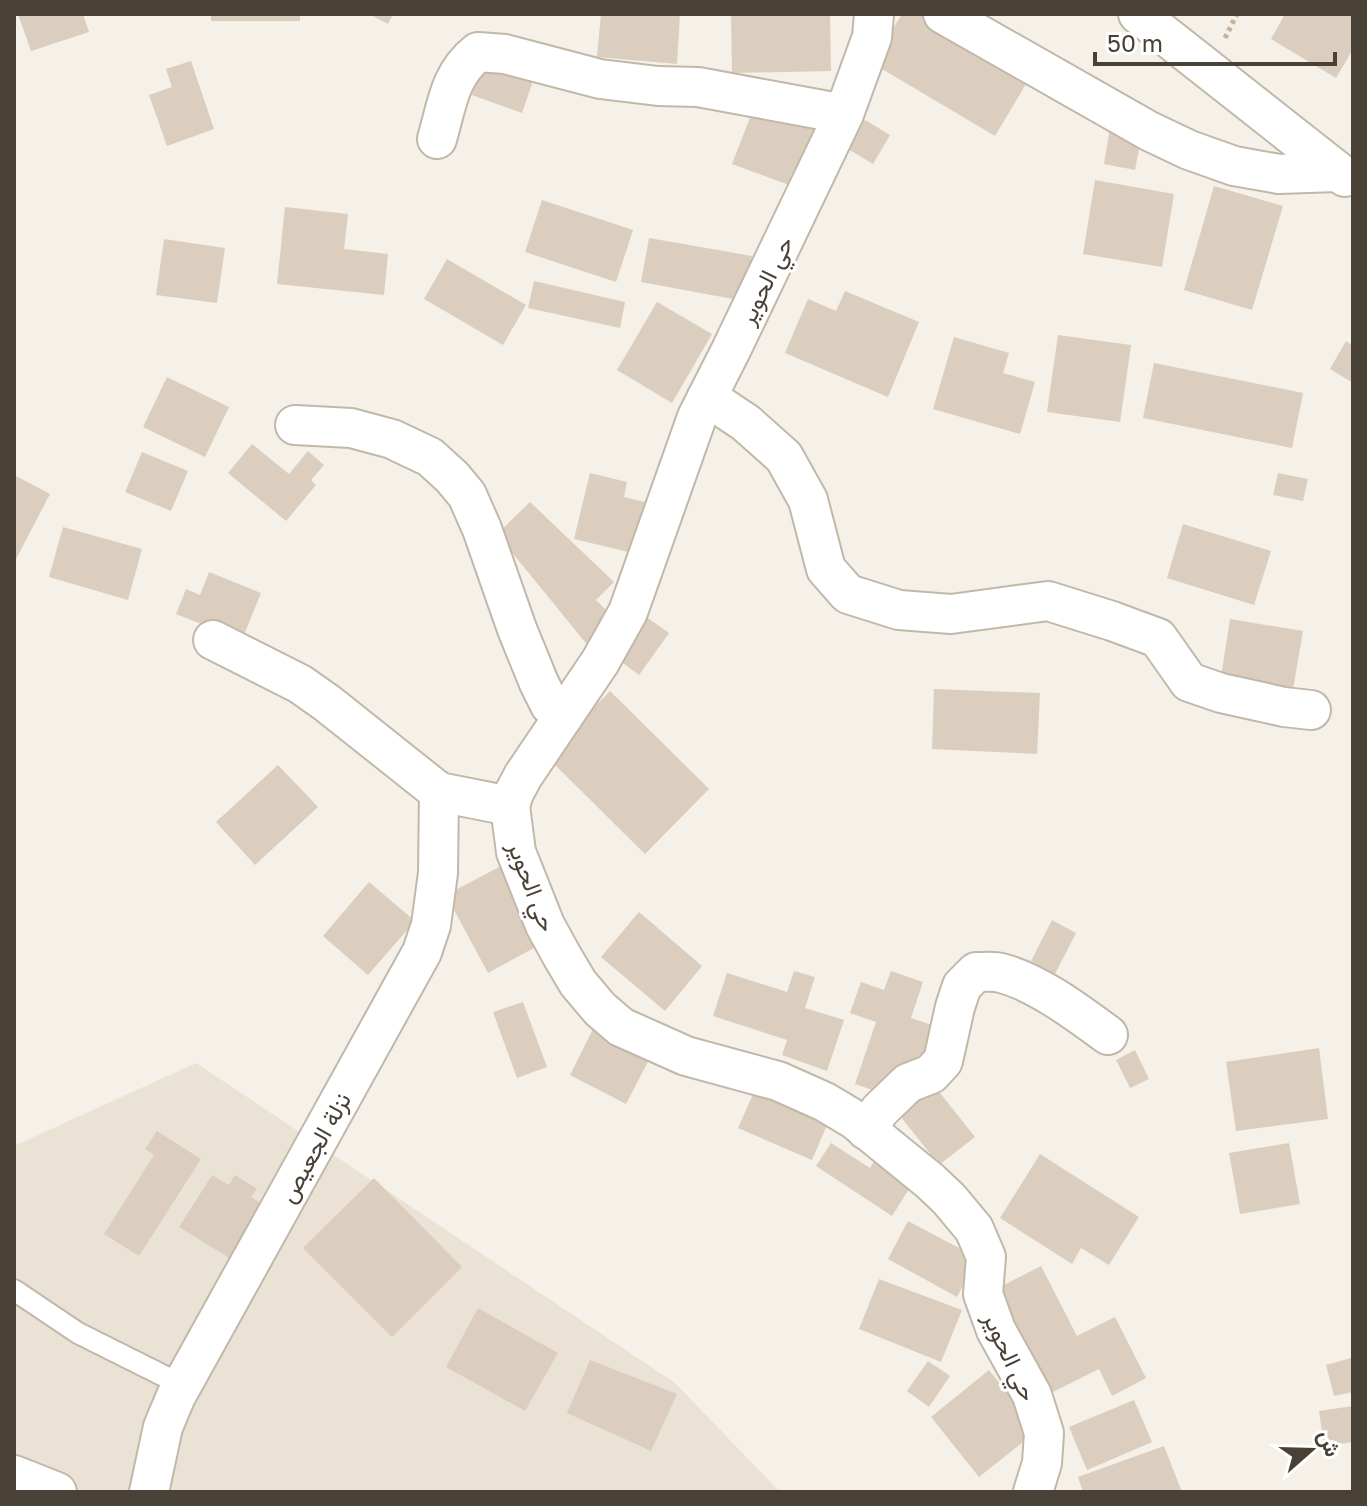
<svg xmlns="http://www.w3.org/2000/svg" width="1367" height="1506" font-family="'Golos Text',Vazirmatn,sans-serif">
<rect width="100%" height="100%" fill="#f5f0e8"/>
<path fill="#eae2d5" d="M196 1063 675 1383 780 1492H14V1146Z"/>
<g fill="#dbcebf">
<path d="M18 14H83L89 32 31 51Z"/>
<rect x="211" y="14" width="89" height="7"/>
<path d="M369 14H393L388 24Z"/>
<path d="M601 14H680L677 64 597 57Z"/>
<path d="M731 14H830L831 71 732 73Z"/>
<path d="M902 14H922L1029 79 995 136 872 63Z"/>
<path d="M1285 14H1353V49L1336 78 1271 39Z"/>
<path d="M485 58 535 75 522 113 472 95Z"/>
<path d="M191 61 214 129 167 146 149 95 172 87 166 69Z"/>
<path d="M755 105 819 130 797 188 732 164Z"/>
<path d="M865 120 890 135 873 164 848 149Z"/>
<path d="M1110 128 1142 134 1135 170 1104 164Z"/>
<path d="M1095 180 1174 194 1162 267 1083 254Z"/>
<path d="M1214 186 1283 206 1252 310 1184 290Z"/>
<path d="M542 200 633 230 616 282 525 252Z"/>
<path d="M285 207 348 214 344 249 388 254 384 295 277 284Z"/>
<path d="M649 238 752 256 744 301 641 282Z"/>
<path d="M164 239 225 248 217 303 156 295Z"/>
<path d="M447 259 526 305 503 345 424 299Z"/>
<path d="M534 281 625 302 620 328 528 308Z"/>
<path d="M845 291 919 322 888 397 785 353 808 299 836 311Z"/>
<path d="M657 302 712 334 672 403 617 370Z"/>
<path d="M1058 335 1131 345 1120 422 1047 412Z"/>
<path d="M954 337 1009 353 1003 373 1035 382 1020 434 933 409Z"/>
<path d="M1346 341 1353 346V383L1330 369Z"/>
<path d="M1154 363 1303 393 1292 448 1143 418Z"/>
<path d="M167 377 229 407 205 457 143 427Z"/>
<path d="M252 444 289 474 308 451 324 465 311 480 316 485 286 521 228 473Z"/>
<path d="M142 452 188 471 171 511 125 492Z"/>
<path d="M590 473 627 482 624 497 653 504 641 555 574 539Z"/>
<path d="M1278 473 1308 479 1303 501 1273 495Z"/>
<path d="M14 475 50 494 14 563Z"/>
<path d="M530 502 614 582 596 600 615 619 589 647 497 534Z"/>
<path d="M1183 524 1271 551 1254 605 1167 578Z"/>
<path d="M63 527 142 549 128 600 49 577Z"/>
<path d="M209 572 261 593 242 640 176 614 186 589 200 595Z"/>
<path d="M642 614 669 633 639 675 612 655Z"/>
<path d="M1230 619 1303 631 1292 695 1220 683Z"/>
<path d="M934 689 1040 693 1037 754 932 749Z"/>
<path d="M610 691 709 789 645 854 546 756Z"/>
<path d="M278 765 318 807 255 865 216 822Z"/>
<path d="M501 866 543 943 488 973 446 895Z"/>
<path d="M369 882 415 921 368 975 323 936Z"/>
<path d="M639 912 702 966 665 1011 601 957Z"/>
<path d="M1052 920 1076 933 1055 974 1031 961Z"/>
<path d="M794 971 815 977 805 1008 844 1020 827 1071 782 1055 787 1040 713 1016 727 973 787 992Z"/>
<path d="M891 971 923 982 911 1018 941 1028 924 1076 890 1096 855 1084 876 1022 850 1013 861 982 884 990Z"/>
<path d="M523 1002 547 1067 517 1078 493 1012Z"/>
<path d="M595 1025 652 1054 626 1104 570 1075Z"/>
<path d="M1319 1048 1328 1119 1236 1131 1226 1062Z"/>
<path d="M1135 1050 1149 1079 1130 1088 1116 1060Z"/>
<path d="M929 1079 975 1137 939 1165 893 1107Z"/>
<path d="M758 1083 831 1116 812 1160 738 1128Z"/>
<path d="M157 1131 201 1159 139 1256 104 1234 154 1155 145 1149Z"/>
<path d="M831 1143 870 1168 880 1151 918 1175 892 1216 816 1166Z"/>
<path d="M1289 1143 1300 1204 1240 1214 1229 1153Z"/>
<path d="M1040 1154 1139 1217 1109 1265 1081 1248 1072 1264 1000 1218Z"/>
<path d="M212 1175 229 1185 235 1175 257 1189 251 1197 267 1207 234 1261 179 1227Z"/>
<path d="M374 1178 462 1267 392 1337 303 1248Z"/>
<path d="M908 1221 978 1258 957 1297 888 1259Z"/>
<path d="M1041 1266 1077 1336 1115 1317 1146 1378 1112 1396 1099 1369 1051 1393 998 1288Z"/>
<path d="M879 1279 962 1310 941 1362 859 1329Z"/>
<path d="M478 1308 558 1353 525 1411 446 1367Z"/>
<path d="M1351 1358 1353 1392 1334 1396 1326 1365Z"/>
<path d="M590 1360 677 1394 651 1451 567 1413Z"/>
<path d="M928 1361 950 1376 929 1407 907 1391Z"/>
<path d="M989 1370 1037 1431 979 1477 931 1417Z"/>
<path d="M1134 1400 1152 1442 1087 1470 1069 1427Z"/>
<path d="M1353 1406V1442L1324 1446 1319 1411Z"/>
<path d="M1164 1446 1182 1492H1083L1078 1477Z"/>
</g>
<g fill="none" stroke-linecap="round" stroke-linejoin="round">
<g stroke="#c2b8a9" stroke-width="24">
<path id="lane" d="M14 1290 78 1333 182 1385"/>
</g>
<g stroke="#c2b8a9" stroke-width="42">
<g id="street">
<path d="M874 14 872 37 844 114 731 350 697 417 628 612 600 662 523 776 514 793 510 806 516 852 545 925 562 956 578 983 600 1009 621 1027 686 1056 778 1081 825 1102 855 1120 930 1181 949 1199 974 1229 986 1257 983 1294 996 1330 1032 1395 1044 1433 1042 1463 1033 1492"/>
<path d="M943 14 1149 131 1189 150 1234 166 1279 174 1337 172"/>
<path d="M1138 14 1345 177"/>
<path d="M437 139C447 105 449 75 478 52L505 54 600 79 658 86 698 87 844 114"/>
<path d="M707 397 746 423 784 457 808 500 826 569 848 594 899 610 951 614 1048 601 1112 621 1158 638 1189 682 1221 693 1284 707 1311 710"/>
<path d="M295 425 351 428 392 439 430 457 452 477 467 495 482 529 517 629 539 683 550 705 563 717"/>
<path d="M213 640 300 684 327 703 439 792 510 806"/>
<path d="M866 1130 880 1110 908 1083 931 1074 943 1061 955 1007 962 986 976 972C984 972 994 971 1001 973 1037 982 1078 1013 1108 1035"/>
<path d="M14 1475 57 1492"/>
<path d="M149 1492 163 1427 176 1396 422 952 431 925 438 873 439 792"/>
</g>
</g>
<path stroke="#c5b399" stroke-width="5" stroke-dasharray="4 4" stroke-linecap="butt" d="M1225 38 1237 14"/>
<use href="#lane" stroke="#fff" stroke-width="20"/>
<use href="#street" stroke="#fff" stroke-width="38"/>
</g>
<g text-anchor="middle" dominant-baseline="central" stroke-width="6" stroke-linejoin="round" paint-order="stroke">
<g font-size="24" fill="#494136" stroke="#fff">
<text transform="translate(765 280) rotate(-64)">حي الحوير</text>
<text transform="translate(533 886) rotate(69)">حي الحوير</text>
<text transform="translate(314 1147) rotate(-61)">نزلة الجعيص</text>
<text transform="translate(1011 1356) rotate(65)">حي الحوير</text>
</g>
</g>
<rect width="1367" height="1506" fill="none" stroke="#494136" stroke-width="32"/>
<g transform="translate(1311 1450) rotate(70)" stroke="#ffffff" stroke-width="6" paint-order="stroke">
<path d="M0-6L14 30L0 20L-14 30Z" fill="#494136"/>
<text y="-12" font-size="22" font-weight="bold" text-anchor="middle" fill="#494136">ش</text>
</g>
<path d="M1095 52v12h240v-12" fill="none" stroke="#494136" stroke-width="4"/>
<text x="1107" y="52" font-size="24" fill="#494136" stroke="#ffffff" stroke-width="6" paint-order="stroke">50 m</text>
</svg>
